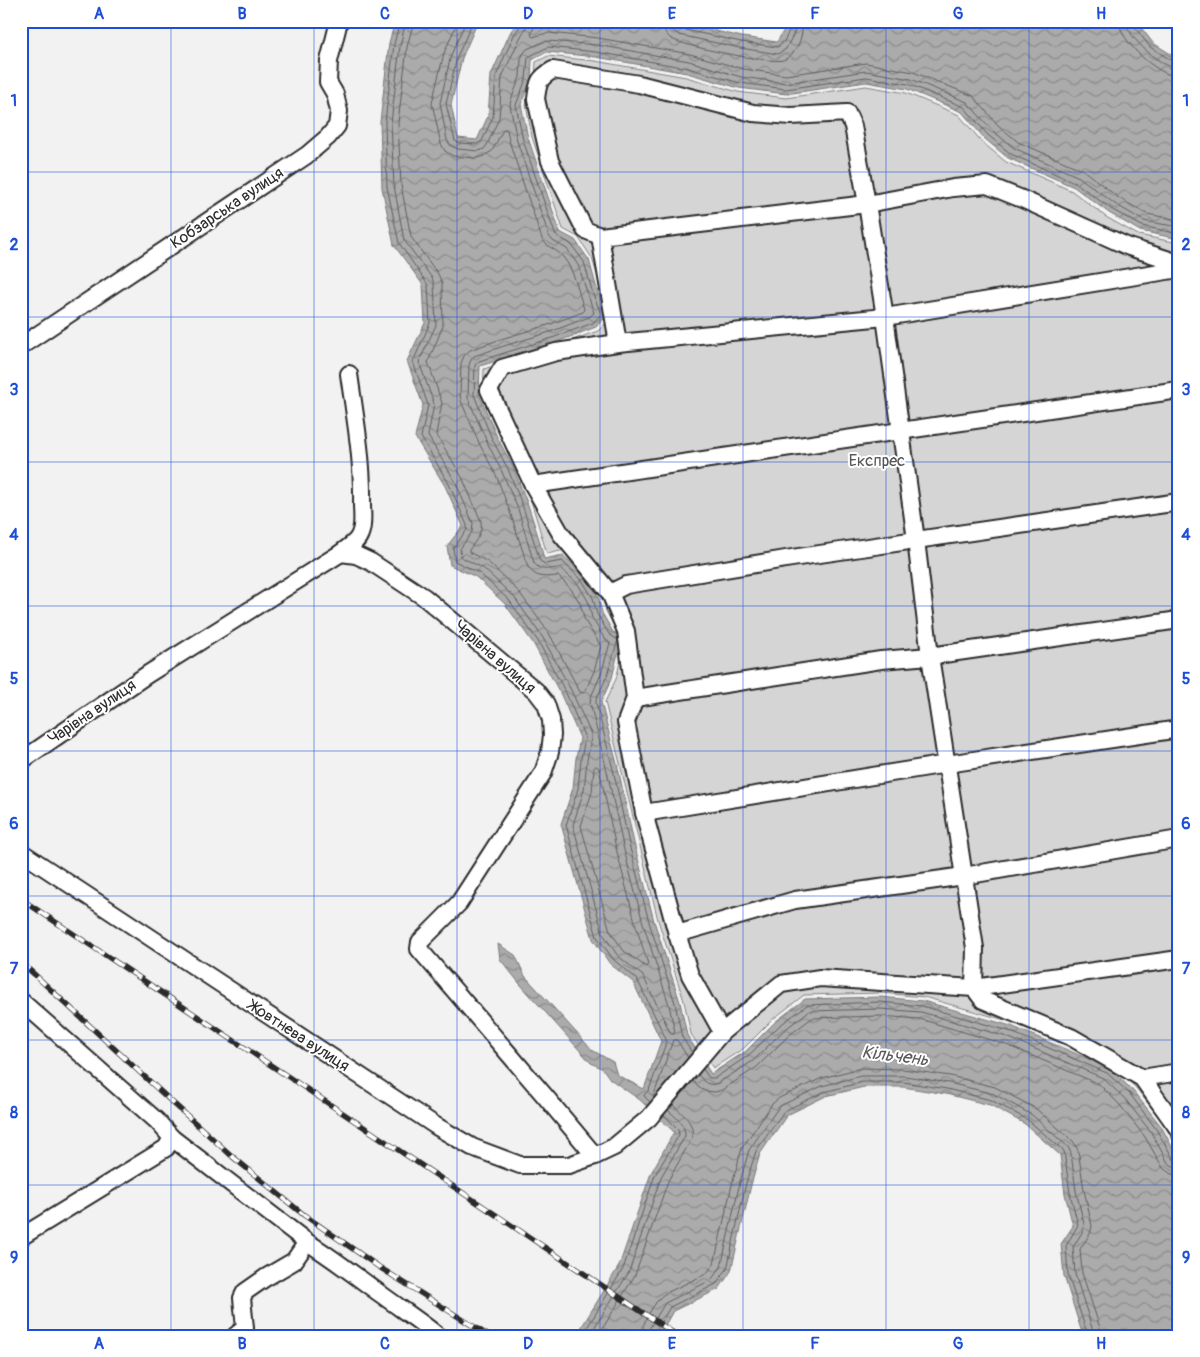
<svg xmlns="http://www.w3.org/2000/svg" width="1200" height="1357" font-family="Pangolin,sans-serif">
<defs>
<pattern id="water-waves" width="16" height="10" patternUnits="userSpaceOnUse" patternTransform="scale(1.25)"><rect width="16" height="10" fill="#ababab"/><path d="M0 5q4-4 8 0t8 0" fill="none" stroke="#8b8b8b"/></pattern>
</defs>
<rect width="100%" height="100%" fill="#f2f2f2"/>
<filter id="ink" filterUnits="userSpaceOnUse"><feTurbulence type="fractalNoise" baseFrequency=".02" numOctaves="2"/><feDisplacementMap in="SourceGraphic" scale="10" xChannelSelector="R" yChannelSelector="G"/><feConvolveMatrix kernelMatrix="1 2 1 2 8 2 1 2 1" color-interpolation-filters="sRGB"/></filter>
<g filter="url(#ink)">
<path fill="#d5d5d5" stroke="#808080" d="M548 56 595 61 686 77 738 92 786 98 866 86 906 93 959 115 982 142 1006 162 1072 191 1106 217 1138 235 1179 243V1151L1164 1124 1136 1088 1112 1065 1066 1044 1012 1022 924 997 881 993 804 995 773 1019 744 1048 713 1068 691 1034 684 1001 658 920 605 702 616 679 621 658 630 635 616 629 606 611 602 595 565 550 547 554 532 504 517 465 501 435 483 393 484 369 555 346 598 331 613 316 602 291 592 258 578 237 563 229 532 137 526 105 535 81 536 62Z"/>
<path fill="url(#water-waves)" stroke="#787878" d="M395 21H478L462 58 451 105 458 138 477 140 488 116 491 75 510 33 517 21H672L742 37 777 42 785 28 775 21H1136L1153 43 1179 59V239L1140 231 1109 213 1074 187 1008 158 985 139 962 112 907 89 866 82 786 94 739 88 687 73 596 57 547 52 532 60 531 80 521 104 528 138 560 232 575 240 589 260 598 293 608 315 596 327 554 343 480 366 479 394 497 437 513 467 528 505 539 539 544 559 563 555 586 577 598 596 602 613 613 632 625 637 617 657 612 678 601 702 618 768 634 843 654 921 680 1002 687 1035 711 1074 746 1051 775 1022 805 999 880 997 923 1001 1011 1026 1110 1068 1133 1091 1161 1126 1179 1160V1336H1083L1064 1276 1061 1244 1073 1226 1065 1194 1060 1155 1025 1124 990 1105 946 1094 903 1087H864L826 1096 787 1115 760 1154 751 1185 731 1271 719 1289 673 1311 659 1336H576L619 1266 651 1173 674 1132 640 1100 610 1079 603 1069 591 1063 520 984 500 959 498 944 515 955 525 976 592 1050 613 1062 617 1075 644 1089 661 1041 633 982 610 964 593 939 561 824 573 788 576 758 580 738 561 695 533 643 505 604 476 577 450 565 447 546 463 526 445 486 415 437 423 405 407 361 425 323 423 285 394 245 382 188 380 122 389 43Z"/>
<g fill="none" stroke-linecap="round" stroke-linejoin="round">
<g stroke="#5e5e5e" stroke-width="1">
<path d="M400 21 394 44 385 123 387 187 399 243 428 285 430 323 413 362 428 405 421 437 449 484 467 525V530L453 548 455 561 479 573 509 600 538 641 566 693 585 738 581 759 578 789 566 825 597 937 614 960 637 979 666 1039V1043L649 1090 644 1095 645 1097 650 1102"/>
<path d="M406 21 400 46 391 123 394 186 404 240 432 278 434 284 436 325 419 362 434 404 428 436 455 481 473 523 472 532 460 549 461 557 483 568 514 597 543 638 571 690 591 734V739L587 760 584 790 573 825 603 934 618 956 643 976 671 1034H674L675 1032 669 1005 643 923 623 846 607 771 590 703 591 697 601 674 610 643 604 638 592 618 588 601 578 584 560 568C550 568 542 573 534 563L518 509 502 472 487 442 468 398 469 365 471 360 474 356 504 346 550 332 589 317 594 313 578 265 567 249 553 241 549 236 517 141 510 105 511 100 520 77 521 59 523 54 527 49 543 42 548 41 597 45 689 61 741 77 786 83 866 71 911 79 967 102 993 131 1014 148 1079 177 1115 204 1144 221 1179 227"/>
<path d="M414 21 407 47 398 123 401 185 411 237 438 274 442 283 443 326 428 362 442 403 436 434 462 477 481 521C483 533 476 540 469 550V552L488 562 519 592 549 633 580 692 583 693 585 692 594 671 601 646 585 621 580 603 571 589 558 576C545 577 536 579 528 567L510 512 496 475 480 445 461 401 460 394 461 363 464 356 470 350 501 339 548 325 583 312 584 309C578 292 575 271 563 257 557 249 547 248 542 239L510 144 507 130 505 129 503 130 492 151 482 157 475 158 453 156 445 151 441 144 432 103 444 53 458 21"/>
<path d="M466 21 451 55 440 103 447 140 451 146 458 149 479 151 484 149 487 145 499 118 502 77 520 38 526 28 527 21"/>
<path d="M473 21 457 57 446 104 455 141 459 143 477 144 482 141 493 117 496 76 514 35 521 25V21"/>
<path d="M535 21 534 27 531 35 533 37 543 34 549 33 598 38 690 54 743 69 786 75 866 63 913 72 973 96 998 125 1018 142 1083 170 1119 198 1147 214 1179 220"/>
<path d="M663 21C663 28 665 34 670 38 680 46 772 64 783 60 796 56 805 34 802 21"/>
<path d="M670 21 672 30 679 35 740 48 778 54 786 49 794 33 796 27 794 21"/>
<path d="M677 21 678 26 681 29 741 42 777 47C784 45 790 32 789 25L784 21"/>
<path d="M1119 21C1120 42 1158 76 1179 77"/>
<path d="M1126 21C1127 38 1162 68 1179 69"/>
<path d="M1133 21 1134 26 1150 47 1174 62 1179 63"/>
<path d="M596 766 599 768 616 848 636 926 648 964 646 967 624 951 610 931 581 826 592 792 594 768Z"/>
<path d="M692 1053 682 1037 675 1003 649 922 629 844 613 769 596 703V700L607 676 618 640 609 634 597 614 593 598 582 580 562 561 545 564 540 561 523 507 508 469 492 439 474 395 475 365 479 361 552 338 593 323 601 314 593 294 584 262 571 244 557 236 555 234 523 140 516 105 526 79 528 57 548 47 596 52 688 68 740 83 786 89 866 77 908 84 964 107 988 135 1011 154 1076 183 1111 209 1142 226 1179 234"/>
<path d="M703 1069 709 1078H715L749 1055 779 1026 807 1005 880 1002 922 1006 1009 1031 1107 1073 1130 1094 1156 1129 1173 1158 1175 1161H1179"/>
<path d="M698 1074C703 1082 709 1087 718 1083L753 1061 783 1031 809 1011 880 1009 921 1012 1007 1037 1103 1078 1125 1099 1151 1132 1168 1163 1173 1166 1179 1167"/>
<path d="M693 1080 698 1087 705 1091 715 1092 722 1090 757 1067 788 1036 812 1018 880 1016 920 1019 1004 1044 1099 1084 1119 1104 1145 1137 1163 1168 1171 1174 1179 1175"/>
<path d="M654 1098V1095L673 1040H677L688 1058"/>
<path d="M582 1336 623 1269 655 1175 679 1135 678 1129 664 1115"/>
<path d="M589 1336 629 1272 661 1177 685 1136C686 1124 676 1118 668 1110"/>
<path d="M598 1336 635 1275 668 1181 692 1138C695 1122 683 1115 673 1105"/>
<path d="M641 1336C641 1324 655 1301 664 1294L706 1274 714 1264 733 1180 742 1148 772 1104 779 1098 822 1078 861 1068 903 1069 950 1076 995 1087 1035 1108 1073 1141 1078 1150 1084 1190 1092 1226 1090 1234 1080 1249 1082 1273 1100 1328 1101 1336"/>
<path d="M648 1336 649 1329 665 1303 711 1280 721 1267 740 1182 749 1150 778 1108 782 1105 822 1086 861 1076H905L949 1083 994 1094 1032 1115 1068 1147 1071 1153 1076 1191 1084 1224 1083 1231 1073 1247 1075 1274 1093 1331 1094 1336"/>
<path d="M655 1336V1332L670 1307 716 1284 727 1269 746 1183 756 1151 784 1111 824 1092 863 1082H903L947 1089 991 1100 1028 1120 1064 1151 1070 1193 1078 1225 1066 1246 1068 1275 1088 1336"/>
</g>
<g stroke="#2b2b2b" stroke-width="20">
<g id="minor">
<path d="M600 236 867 204 953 188 987 185 1022 199 1129 247 1179 263"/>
<path d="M618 343 600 236 585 230 550 161 536 99C538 82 539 78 553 70L639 84 753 113 791 116 847 113 853 126 867 204 885 317 916 540 930 656 975 948 974 988 983 1000 1071 1037 1142 1078 1179 1130"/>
<path d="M21 346 307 155 328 137 337 126 339 111 335 94 328 82 329 61 339 21"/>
<path d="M533 485 1179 390"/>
<path d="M341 553 356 555 371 562 424 597 536 691 546 704 551 720 552 735 550 752 543 773 459 903 420 942 419 949 544 1095 595 1156"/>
<path d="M610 593 626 585 792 558 1179 502"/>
<path d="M635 698 881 660 930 656 1179 620"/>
<path d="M21 761 148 674 341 553C348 547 357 543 360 534 364 525 362 514 362 504 363 460 355 417 349 374"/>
<path d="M644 813 947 764 1179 729"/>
<path d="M21 852 436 1126 472 1147 520 1165H569L595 1156 614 1147 649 1118 722 1032 781 984 820 978 974 988 1179 959"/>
<path d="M677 934 795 900 964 876 1179 839"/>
<path d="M21 1001 157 1121 172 1138 307 1242C333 1258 357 1277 382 1295 401 1309 420 1321 438 1336"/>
<path d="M722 1032 690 975 677 934 644 813 626 722 635 698 626 631 610 593 561 534 533 485 489 390 502 368 556 352 618 343 885 317 1179 269"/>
<path d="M1142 1078 1179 1072"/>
<path d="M21 1237 166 1148 172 1138"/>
<path d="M235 1336 245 1328 242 1298 245 1292 265 1278 294 1261 307 1242"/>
</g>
</g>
<use href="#minor" stroke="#fff" stroke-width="16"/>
<g stroke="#2b2b2b" stroke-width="5.5">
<g id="rail">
<path d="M21 899 678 1336"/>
<path d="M21 962 173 1103 233 1157 304 1215 379 1267 489 1336"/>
</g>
</g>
<use href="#rail" stroke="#fff" stroke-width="4" stroke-dasharray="11" stroke-linecap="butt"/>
</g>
</g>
<path fill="none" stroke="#1d4ed8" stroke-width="1" stroke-opacity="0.55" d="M171 21V1336M314 21V1336M457 21V1336M600 21V1336M743 21V1336M886 21V1336M1029 21V1336M21 172H1179M21 317H1179M21 462H1179M21 606H1179M21 751H1179M21 896H1179M21 1040H1179M21 1185H1179"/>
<g text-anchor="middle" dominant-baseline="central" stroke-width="4" stroke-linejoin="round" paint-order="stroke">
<g font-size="16" fill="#2b2b2b" stroke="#fff">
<text transform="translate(227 208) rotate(-34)">Кобзарська вулиця</text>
<text transform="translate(495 657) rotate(41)">Чарівна вулиця</text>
<text transform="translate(92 712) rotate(-34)">Чарівна вулиця</text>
<text transform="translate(299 1036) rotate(33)">Жовтнева вулиця</text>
</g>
<g font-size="16" fill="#565656" stroke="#fff">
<text x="877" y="461">Експрес</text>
</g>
<g font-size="18" font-style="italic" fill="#585858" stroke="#fff">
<text transform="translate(895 1056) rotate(7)">Кільчень</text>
</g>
</g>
<rect width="1200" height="1357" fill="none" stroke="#fff" stroke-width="55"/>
<rect x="28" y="28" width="1144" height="1302" fill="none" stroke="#1d4ed8" stroke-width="2"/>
<g font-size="16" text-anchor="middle" font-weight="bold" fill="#1d4ed8">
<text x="99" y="19">A</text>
<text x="242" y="19">B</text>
<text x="385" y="19">C</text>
<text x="528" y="19">D</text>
<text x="672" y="19">E</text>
<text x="815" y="19">F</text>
<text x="958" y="19">G</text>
<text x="1101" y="19">H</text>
<text x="14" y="106">1</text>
<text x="1186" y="106">1</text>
<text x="14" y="250">2</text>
<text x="1186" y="250">2</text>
<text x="14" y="395">3</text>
<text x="1186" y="395">3</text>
<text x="14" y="540">4</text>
<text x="1186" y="540">4</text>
<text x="14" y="684">5</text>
<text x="1186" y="684">5</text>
<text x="14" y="829">6</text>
<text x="1186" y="829">6</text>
<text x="14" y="974">7</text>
<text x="1186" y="974">7</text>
<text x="14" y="1118">8</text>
<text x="1186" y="1118">8</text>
<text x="14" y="1263">9</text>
<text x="1186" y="1263">9</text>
<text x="99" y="1349">A</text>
<text x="242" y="1349">B</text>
<text x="385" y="1349">C</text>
<text x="528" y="1349">D</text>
<text x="672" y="1349">E</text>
<text x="815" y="1349">F</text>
<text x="958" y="1349">G</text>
<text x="1101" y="1349">H</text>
</g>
</svg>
